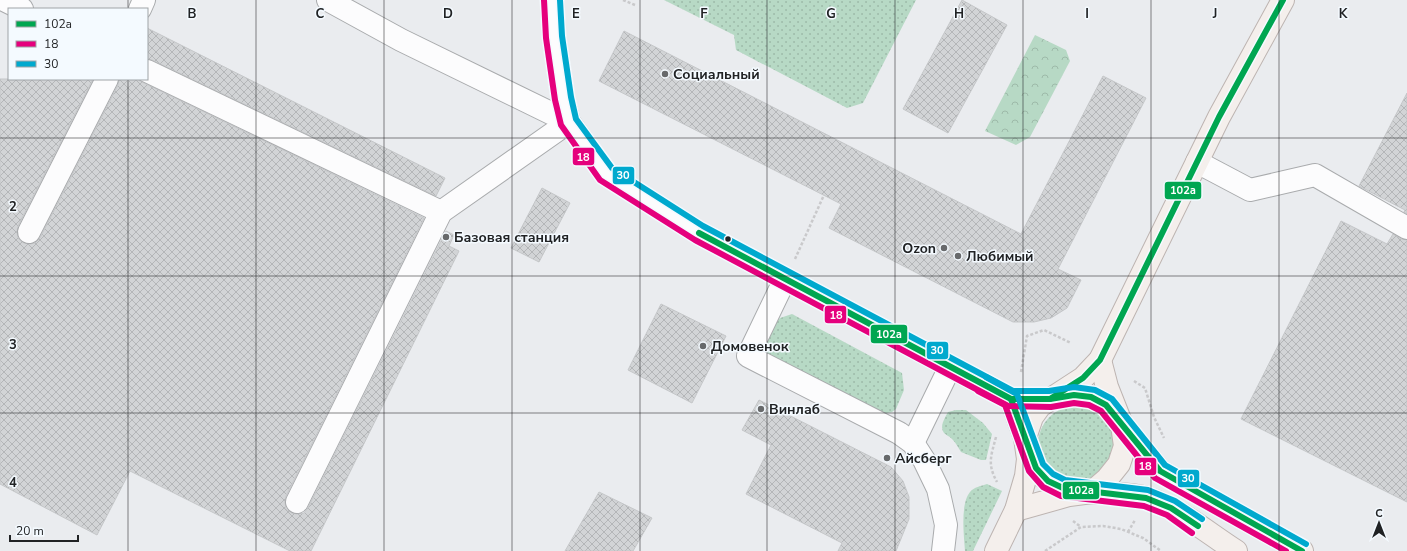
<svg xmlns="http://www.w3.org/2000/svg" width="1407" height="551" font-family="'Nunito Sans',sans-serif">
<defs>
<pattern id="grass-dots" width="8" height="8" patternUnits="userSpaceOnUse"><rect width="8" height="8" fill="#b7d9c5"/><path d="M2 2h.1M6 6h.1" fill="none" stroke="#9dbaa9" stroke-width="1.8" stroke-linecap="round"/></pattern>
<pattern id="park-crowns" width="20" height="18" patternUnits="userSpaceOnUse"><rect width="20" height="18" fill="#b7d9c5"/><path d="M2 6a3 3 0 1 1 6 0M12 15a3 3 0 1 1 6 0" fill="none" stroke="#9dbaa9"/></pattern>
<pattern id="building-cross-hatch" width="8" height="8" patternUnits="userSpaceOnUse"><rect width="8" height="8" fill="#d2d4d6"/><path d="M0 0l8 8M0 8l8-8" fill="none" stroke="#b4b6b8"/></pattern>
</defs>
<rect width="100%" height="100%" fill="#eaecef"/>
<g fill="url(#grass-dots)">
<path d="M664 0H916L863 103 847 108 736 50 734 35Z"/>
<path d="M792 314 902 373 904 390 896 409 892 412 886 413H881L767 354 766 338 772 327 780 318Z"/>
<circle cx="1076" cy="444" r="38"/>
<path d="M956 410H966L983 423 992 434 986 460H981L961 452C958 447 956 443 952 439 949 436 946 435 944 433 939 426 945 418 948 412Z"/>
<path d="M987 484 1002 491 973 551H965C964 536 960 504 970 492 974 487 981 486 987 484Z"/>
</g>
<path fill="url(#park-crowns)" d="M1035 35 1066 50 1070 61 1030 137 1016 145 985 131Z"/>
<g fill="url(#building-cross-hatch)" stroke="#c5c7c9">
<path d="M962 0 1007 25 948 133 903 109Z"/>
<path d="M147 28 445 178 436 196 152 60 147 59Z"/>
<path d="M624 31 1021 234 1103 76 1146 98 1058 269 1081 280 1067 308 1051 318 1034 322H1013L829 228 841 204 599 81Z"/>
<path d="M0 79H93L18 226 17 232 18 238 24 243 30 244 35 243 40 238 118 85 119 79H138L142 82 424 218 286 496 285 502 286 509 292 513 297 514 304 513 308 508 446 231 454 235 449 246 459 251 311 551H290L130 471 97 535 0 484Z"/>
<path d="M1407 93V214L1404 212 1405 210 1359 186Z"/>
<path d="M542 188 570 203 539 262 511 248Z"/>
<path d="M1341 221 1387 244 1393 234 1401 239 1407 240V502L1241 419Z"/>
<path d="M661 304 726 336 692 403 628 370Z"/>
<path d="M759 400 891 467 903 481 909 497V519L896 551H838L842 543 746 494 771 445 742 430Z"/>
<path d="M599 492 652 518 633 551H565Z"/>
</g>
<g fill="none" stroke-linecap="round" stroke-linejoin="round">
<g stroke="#a9abad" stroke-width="24">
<g id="minor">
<path d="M4 0 22 9"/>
<path d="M552 0 554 37 563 99 569 122 606 174 699 233 1011 399H1050"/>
<path d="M140 9 144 0"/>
<path d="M147 71 441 212"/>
<path d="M1197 162 1250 190 1315 175 1407 228"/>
<path d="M29 232 107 79"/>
<path d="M785 279 748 356 899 433 913 443 924 460 938 489 946 525 943 551"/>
<path d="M1011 399 1025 438"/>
<path d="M913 443 950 367"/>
<path d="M297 502 441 212 569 122 401 40 328 0"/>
</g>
</g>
<g stroke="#bdb4b1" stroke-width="24">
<g id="major">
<path d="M1055 398 1074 395 1091 397 1106 405 1160 471 1302 551"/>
<path d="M1028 447C1031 453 1032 461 1036 467 1055 502 1114 488 1147 498 1178 508 1208 533 1236 551"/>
<path d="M1016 510 1069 495 1092 492 1107 479 1119 464 1125 446 1122 425 1107 387 1100 360"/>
<path d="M996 551 1016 510 1026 476 1028 459 1025 438 1032 417 1040 406 1083 378 1100 360 1219 117 1283 0"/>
</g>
</g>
<g stroke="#c9c9cb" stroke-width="2.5" stroke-dasharray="3 2" stroke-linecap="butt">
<path d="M623 0 635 5"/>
<path d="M795 259 824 195"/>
<path d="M1021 372 1027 336 1044 330 1071 343"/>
<path d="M1134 381 1145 388 1154 417 1164 438"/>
<path d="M996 437C991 456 987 464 997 482"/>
<path d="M1073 521 1081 527"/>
<path d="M1128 532 1135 520"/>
<path d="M1045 551 1081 527 1103 526 1121 529 1143 538 1161 551"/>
</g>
<use href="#minor" stroke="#fcfcfd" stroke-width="22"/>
<use href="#major" stroke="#f4efec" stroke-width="22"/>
<g stroke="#f4faff" stroke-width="9">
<g id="bus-1">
<path d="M699 233 1011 399H1050L1083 378 1100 360 1219 117 1283 0"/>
<path d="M1011 399 1036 468 1048 481 1063 488 1146 498 1171 508 1198 526"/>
<path d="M1039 399H1050L1074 395 1091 397 1106 405 1160 471 1302 551"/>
</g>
</g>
<g stroke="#f4faff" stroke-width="9">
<g id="bus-2">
<path d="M544 0 546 38 555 100 561 125 600 180 695 240 1008 406 1051 407 1074 403 1089 405 1101 411 1155 478 1286 551"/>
<path d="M978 391 1005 405 1029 471 1043 487 1061 496 1144 506 1167 515 1192 533"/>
</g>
</g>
<g stroke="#f4faff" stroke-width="9">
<g id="bus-3">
<path d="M560 0 562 36 571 97 576 119 612 168 703 226 1013 391H1049L1074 387 1095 390 1112 399 1165 465 1306 544"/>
<path d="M986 377 1017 394 1043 464 1053 474 1065 480 1148 490 1175 501 1202 519"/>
</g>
</g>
<use href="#bus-1" stroke="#00a651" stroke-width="6"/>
<use href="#bus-2" stroke="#e5007d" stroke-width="6"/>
<use href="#bus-3" stroke="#00a9ce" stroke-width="6"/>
</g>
<path fill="none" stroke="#202224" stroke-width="1" stroke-opacity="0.55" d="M128 0V9M256 0V551M384 0V551M512 0V551M640 0V551M767 0V551M895 0V551M1023 0V551M1151 0V551M1279 0V551M128 79V551M0 138H1407M0 276H1407M0 413H1407"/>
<g fill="#67696b" stroke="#f4faff" stroke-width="1.5">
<circle cx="665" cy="74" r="4"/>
<circle cx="446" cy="237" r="4"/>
<circle cx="944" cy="248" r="4"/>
<circle cx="958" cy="256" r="4"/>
<circle cx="703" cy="346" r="4"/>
<circle cx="761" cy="409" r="4"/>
<circle cx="887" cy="458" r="4"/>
</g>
<circle fill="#202224" stroke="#f4faff" stroke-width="1.5" cx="728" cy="239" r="3.5"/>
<g text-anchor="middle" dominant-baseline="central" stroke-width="3" stroke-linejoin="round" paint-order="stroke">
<g font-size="14" font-weight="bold" fill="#202224" stroke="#f4faff" text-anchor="start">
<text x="673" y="74">Социальный</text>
<text x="454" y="237">Базовая станция</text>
<text x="936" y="248" text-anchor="end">Ozon</text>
<text x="966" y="256">Любимый</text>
<text x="711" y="346">Домовенок</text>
<text x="769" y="409">Винлаб</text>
<text x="895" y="458">Айсберг</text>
</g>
</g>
<g font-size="13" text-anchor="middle" font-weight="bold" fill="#202224" stroke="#f4faff" stroke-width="3" stroke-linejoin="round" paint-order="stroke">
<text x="192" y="18">B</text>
<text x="320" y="18">C</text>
<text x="448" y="18">D</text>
<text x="576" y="18">E</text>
<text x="704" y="18">F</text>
<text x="831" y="18">G</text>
<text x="959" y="18">H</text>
<text x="1087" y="18">I</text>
<text x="1215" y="18">J</text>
<text x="1343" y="18">K</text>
<text x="13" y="211">2</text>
<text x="13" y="349">3</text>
<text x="13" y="487">4</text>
</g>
<g stroke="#f4faff" stroke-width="1.5">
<rect x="572" y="147" width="23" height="19" rx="4" fill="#e5007d"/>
<rect x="612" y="166" width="23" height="19" rx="4" fill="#00a9ce"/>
<rect x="1164" y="181" width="38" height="19" rx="4" fill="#00a651"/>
<rect x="824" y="305" width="23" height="19" rx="4" fill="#e5007d"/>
<rect x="870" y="324" width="38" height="20" rx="4" fill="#00a651"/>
<rect x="926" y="341" width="23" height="19" rx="4" fill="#00a9ce"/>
<rect x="1134" y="457" width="23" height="19" rx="4" fill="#e5007d"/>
<rect x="1177" y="469" width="23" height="19" rx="4" fill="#00a9ce"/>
<rect x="1062" y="481" width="38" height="19" rx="4" fill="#00a651"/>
</g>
<g font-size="11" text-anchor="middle" font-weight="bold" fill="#fff">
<text x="583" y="161">18</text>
<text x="623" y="179">30</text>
<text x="1183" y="194">102а</text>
<text x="836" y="319">18</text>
<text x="889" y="338">102а</text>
<text x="937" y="354">30</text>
<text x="1145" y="470">18</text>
<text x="1188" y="482">30</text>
<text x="1081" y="494">102а</text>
</g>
<rect x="8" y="8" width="140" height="72" fill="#f4faff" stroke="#9fa4a7"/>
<rect x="16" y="21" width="20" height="6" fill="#00a651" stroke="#9fa4a7"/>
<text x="44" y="28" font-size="12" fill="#202224">102а</text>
<rect x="16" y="41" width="20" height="6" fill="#e5007d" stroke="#9fa4a7"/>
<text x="44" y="48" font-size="12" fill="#202224">18</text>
<rect x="16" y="61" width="20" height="6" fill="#00a9ce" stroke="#9fa4a7"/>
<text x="44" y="68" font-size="12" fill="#202224">30</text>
<g transform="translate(1379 523)" stroke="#f4faff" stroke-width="3" paint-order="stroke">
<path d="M0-3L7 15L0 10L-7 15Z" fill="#202224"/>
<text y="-6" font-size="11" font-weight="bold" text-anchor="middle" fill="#202224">С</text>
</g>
<path d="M10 535v6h68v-6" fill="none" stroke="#202224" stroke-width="2"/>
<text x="16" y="535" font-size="12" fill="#202224" stroke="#f4faff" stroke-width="3" paint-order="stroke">20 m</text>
</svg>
